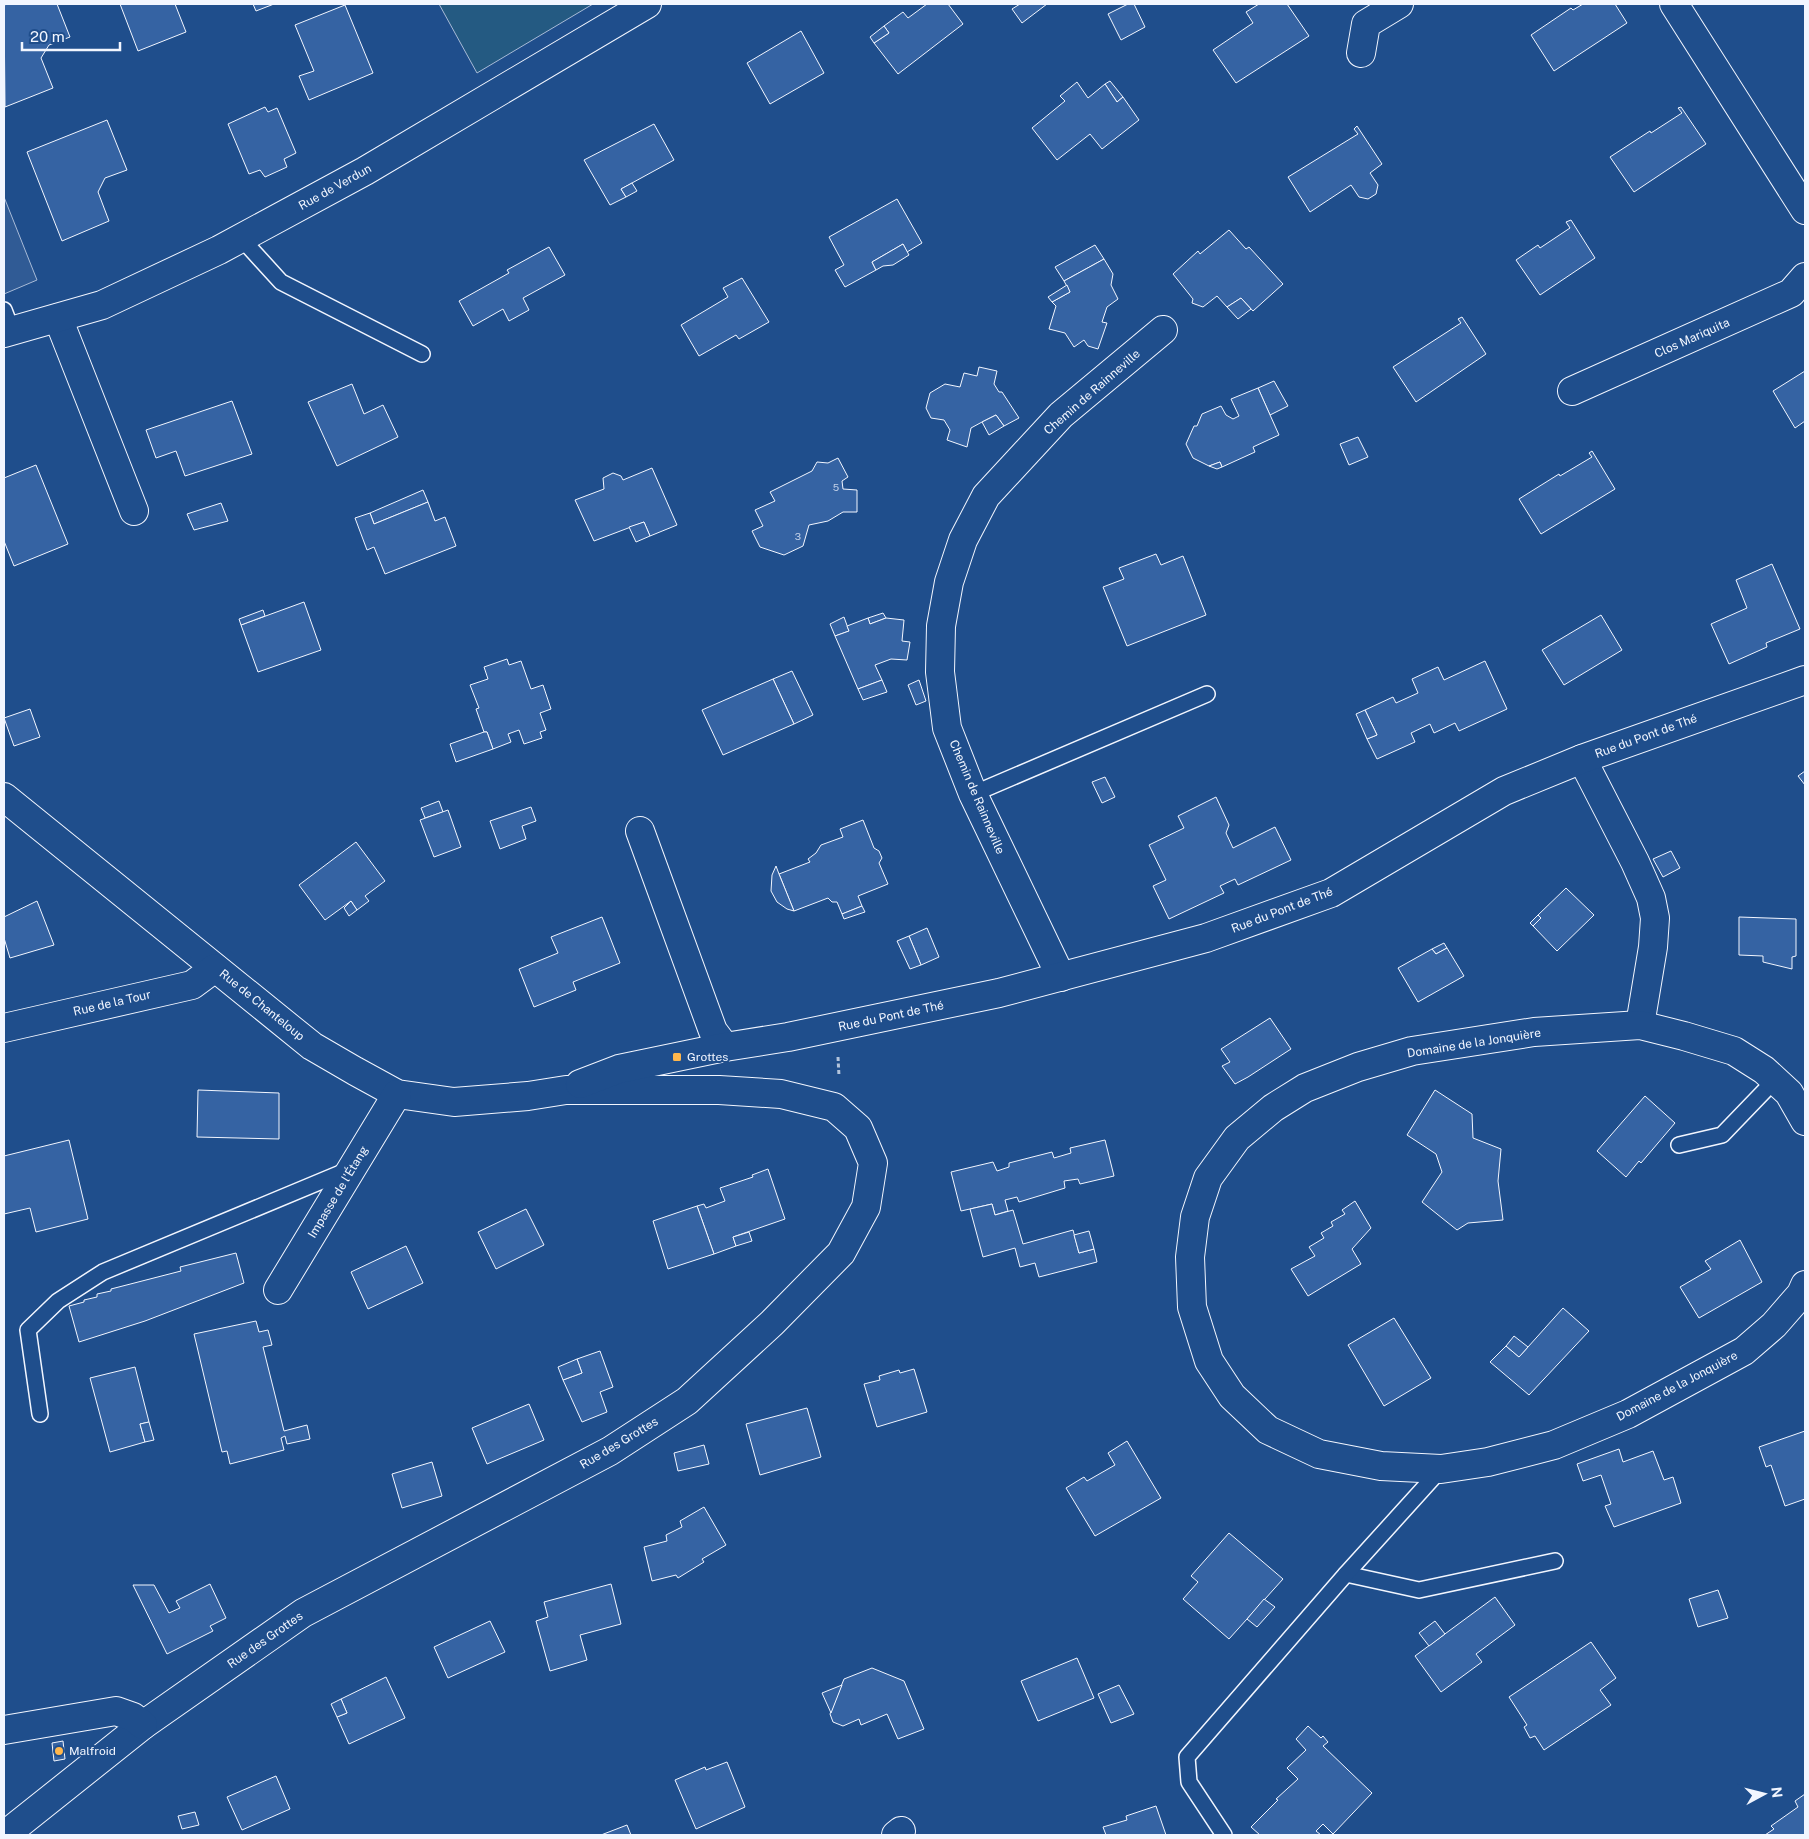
<svg xmlns="http://www.w3.org/2000/svg" width="1809" height="1839" font-family="'Public Sans',sans-serif">
<rect width="100%" height="100%" fill="#1f4e8c"/>
<path fill="#245a82" stroke="#a8bbd7" d="M439 4H593L477 73Z"/>
<path fill="#305b95" stroke="#a8bbd7" d="M4 197 37 280 4 294Z"/>
<g fill="#3563a3" stroke="#f2f6ff">
<path d="M8 4H57L70 37 49 45 41 58 53 88 5 107 4 5Z"/>
<path d="M120 4H175L186 32 138 51Z"/>
<path d="M253 4H274L256 11Z"/>
<path d="M927 4H948L963 24 898 74 874 43 889 33 884 26 903 12 908 18Z"/>
<path d="M1020 4H1047L1022 23 1012 9Z"/>
<path d="M1128 4H1134L1145 27 1121 40 1108 14Z"/>
<path d="M1259 4H1287L1309 36 1236 83 1213 50 1253 23 1246 12Z"/>
<path d="M1583 4H1615L1627 23 1554 71 1531 35 1571 8 1573 10Z"/>
<path d="M345 5 373 73 309 100 299 76 314 71 295 25Z"/>
<path d="M884 26 889 33 874 43 870 37Z"/>
<path d="M801 31 824 73 770 104 747 63Z"/>
<path d="M1110 81 1123 97 1117 102 1105 84Z"/>
<path d="M1077 82 1088 98 1105 84 1117 102 1123 97 1139 120 1102 149 1090 134 1057 160 1032 128 1065 101 1060 96Z"/>
<path d="M265 107 268 112 277 108 296 153 284 159 287 167 265 177 260 170 249 174 228 124Z"/>
<path d="M1681 107 1706 144 1634 192 1610 157 1650 131 1651 133 1682 113 1678 108Z"/>
<path d="M107 120 127 170 105 178 98 192 109 221 62 241 27 152Z"/>
<path d="M654 124 674 160 621 189 626 197 610 205 584 160Z"/>
<path d="M1357 126 1382 164 1370 173 1378 185 1376 194 1368 199 1359 197 1351 185 1310 212 1288 177 1358 134 1354 129Z"/>
<path d="M632 183 637 191 626 197 621 189Z"/>
<path d="M897 199 922 243 907 252 903 244 872 262 876 270 845 287 835 270 844 265 829 237Z"/>
<path d="M1571 220 1595 258 1540 295 1516 260 1538 245 1540 248 1570 228 1566 222Z"/>
<path d="M1229 230 1246 249 1249 247 1283 284 1253 311 1241 298 1227 307 1217 296 1203 307 1192 303 1193 299 1173 274 1198 251 1200 254Z"/>
<path d="M903 244 909 255 893 265 883 266 876 270 872 262Z"/>
<path d="M1095 245 1104 259 1064 281 1055 267Z"/>
<path d="M549 247 565 275 523 298 529 310 509 321 503 309 473 326 459 301 509 273 507 270Z"/>
<path d="M1104 259 1113 274 1111 285 1118 299 1107 307 1102 322 1107 323 1098 349 1088 346 1084 340 1074 347 1065 333 1049 329 1056 306 1052 302 1070 292 1064 281Z"/>
<path d="M742 278 769 322 739 339 736 335 699 356 681 325 728 297 723 288Z"/>
<path d="M1067 285 1070 292 1052 302 1048 297Z"/>
<path d="M1241 298 1251 309 1238 319 1227 307Z"/>
<path d="M1462 317 1486 354 1416 402 1393 367 1461 323 1458 319Z"/>
<path d="M979 367 997 371 994 384 999 392H1002L1019 418 1004 426 996 415 982 422 971 428 967 447 947 440 950 430 944 420 931 418 926 408 930 393 945 384 960 387 964 373 977 376Z"/>
<path d="M1805 371V421L1795 428 1773 391Z"/>
<path d="M1274 381 1288 406 1270 415 1258 388Z"/>
<path d="M352 384 364 414 383 405 398 437 337 466 308 402Z"/>
<path d="M1258 388 1279 435 1253 447 1255 452 1222 467 1220 462 1209 466 1193 458 1186 444 1194 426H1197L1202 414 1221 406 1226 415 1233 419 1239 416 1231 399Z"/>
<path d="M232 401 252 454 185 476 176 451 156 458 146 430Z"/>
<path d="M996 415 1004 426 989 435 982 422Z"/>
<path d="M1358 437 1368 457 1349 465 1340 444Z"/>
<path d="M1592 451 1615 489 1541 534 1519 499 1559 474 1560 476 1592 457 1589 453Z"/>
<path d="M838 458 848 477 842 481 843 489 857 490V512H843L828 521 809 525 803 546 784 555 760 547 752 531 763 526 755 510 775 501 770 492 812 471 817 462 828 463Z"/>
<path d="M1220 462 1222 467 1217 469 1209 466Z"/>
<path d="M36 465 68 544 14 566 4 541V478Z"/>
<path d="M652 468 677 525 650 536 644 522 594 541 575 500 604 489 603 478 613 473 621 476 623 480Z"/>
<path d="M423 490 428 502 374 524 370 513Z"/>
<path d="M428 502 435 521 445 517 456 546 385 574 374 547 367 550 355 518 370 513 374 524Z"/>
<path d="M221 503 228 521 194 530 187 514Z"/>
<path d="M644 522 650 536 636 542 629 527Z"/>
<path d="M1156 554 1161 565 1183 556 1206 615 1127 646 1103 587 1124 579 1119 568Z"/>
<path d="M1772 564 1800 629 1766 643 1767 647 1729 664 1711 624 1747 608 1736 580Z"/>
<path d="M304 602 321 650 258 672 241 625Z"/>
<path d="M263 610 265 616 241 625 239 619Z"/>
<path d="M883 613 886 618 870 624 868 618Z"/>
<path d="M1601 615 1622 650 1564 685 1542 650Z"/>
<path d="M844 617 849 631 835 636 830 624Z"/>
<path d="M868 618 870 624 886 618 904 620 902 641 910 642 907 660 891 659 875 665 882 680 858 689 835 636 849 631 847 626Z"/>
<path d="M507 659 509 665 521 661 531 689 543 685 551 709 540 713 546 730 540 732 542 738 524 744 519 730 508 734 511 742 493 749 487 732H484L476 709 479 708 470 685 488 679 484 667Z"/>
<path d="M1485 661 1507 709 1459 731 1455 723 1434 733 1430 724 1411 733 1415 742 1377 759 1367 739 1377 735 1365 710 1393 697 1396 703 1418 693 1412 679 1438 667 1444 680Z"/>
<path d="M792 671 813 715 794 724 773 679Z"/>
<path d="M773 679 794 724 723 755 702 710Z"/>
<path d="M882 680 887 692 863 700 858 689Z"/>
<path d="M919 680 926 701 916 705 908 685Z"/>
<path d="M30 709 40 737 14 746 4 718Z"/>
<path d="M1365 710 1377 735 1367 739 1356 714Z"/>
<path d="M484 732H487L493 749 456 762 450 744Z"/>
<path d="M1805 771V785L1798 776Z"/>
<path d="M1105 777 1115 797 1102 803 1092 782Z"/>
<path d="M1216 797 1229 825 1226 833 1233 848 1275 827 1291 860 1238 885 1235 879 1220 886 1224 893 1169 919 1153 886 1166 880 1149 845 1184 828 1178 816Z"/>
<path d="M439 801 443 812 425 818 421 808Z"/>
<path d="M531 807 536 821 522 826 526 839 500 849 490 821Z"/>
<path d="M448 810 461 847 434 857 420 820Z"/>
<path d="M863 820 874 848 879 851 882 858 879 863 888 884 858 896 862 906 842 914 837 902H832L828 898 794 911 779 874 810 862 808 859 816 853 821 845 843 837 840 829Z"/>
<path d="M356 842 385 881 365 896 369 901 357 910 351 901 325 920 299 885Z"/>
<path d="M1671 851 1680 868 1663 877 1653 859Z"/>
<path d="M776 866 779 874 794 911 787 909 777 902 771 891 772 875Z"/>
<path d="M1566 888 1594 915 1557 951 1533 926 1541 918 1538 915Z"/>
<path d="M37 901 54 945 10 958 4 938V917Z"/>
<path d="M351 901 357 910 349 916 344 908Z"/>
<path d="M862 906 865 912 844 919 842 914Z"/>
<path d="M1538 915 1541 918 1533 926 1530 923Z"/>
<path d="M602 917 620 963 573 982 576 990 534 1007 519 969 558 953 551 937Z"/>
<path d="M1739 917 1796 919V956L1792 957V969L1763 962V956L1739 955Z"/>
<path d="M927 928 939 957 921 965 909 936Z"/>
<path d="M909 936 921 965 910 969 897 941Z"/>
<path d="M1444 943 1447 948 1436 954 1432 949Z"/>
<path d="M1447 948 1464 976 1418 1002 1398 968 1432 949 1436 954Z"/>
<path d="M1270 1018 1291 1049 1248 1077 1235 1084 1222 1066 1230 1062 1221 1049Z"/>
<path d="M198 1090 279 1093V1139L197 1137Z"/>
<path d="M1435 1090 1472 1114 1473 1138 1501 1149 1498 1181 1503 1220 1468 1223 1457 1230 1422 1202 1442 1172 1436 1154 1407 1135Z"/>
<path d="M1645 1096 1675 1123 1641 1163 1639 1161 1626 1177 1597 1151Z"/>
<path d="M69 1140 88 1219 36 1232 30 1208 4 1214V1156Z"/>
<path d="M1105 1140 1114 1176 1080 1184 1078 1179 1064 1181 1065 1188 1019 1202 1017 1197 1005 1200 1008 1211 995 1215 992 1204 961 1211 951 1172 993 1162 997 1171 1009 1167V1163L1052 1152 1054 1158 1071 1153 1070 1148Z"/>
<path d="M768 1169 785 1219 733 1237 736 1246 714 1254 697 1206 704 1204 706 1208 725 1201 720 1188 753 1177 752 1175Z"/>
<path d="M1355 1201 1371 1228 1352 1249 1361 1264 1308 1296 1291 1269 1315 1256 1309 1247 1324 1238 1321 1233 1333 1226 1331 1222 1345 1214 1342 1210Z"/>
<path d="M992 1204 995 1215 1013 1210 1023 1244 1073 1230 1079 1253 1094 1249 1097 1262 1039 1277 1035 1263 1020 1267 1015 1248 983 1257 970 1209Z"/>
<path d="M697 1206 714 1254 668 1269 653 1221Z"/>
<path d="M526 1209 544 1245 496 1269 478 1232Z"/>
<path d="M1089 1231 1094 1249 1079 1253 1074 1235Z"/>
<path d="M749 1232 752 1241 736 1246 733 1237Z"/>
<path d="M1740 1240 1762 1282 1699 1318 1680 1287 1711 1269 1705 1261Z"/>
<path d="M406 1246 423 1283 368 1309 351 1272Z"/>
<path d="M236 1253 244 1283 145 1321 79 1342 69 1306 84 1302V1300L97 1297V1294L111 1291V1289L181 1271 180 1267Z"/>
<path d="M1563 1308 1589 1331 1529 1395 1490 1362 1506 1346 1519 1357Z"/>
<path d="M1394 1318 1431 1378 1384 1406 1348 1345Z"/>
<path d="M256 1321 259 1332 268 1330 272 1345 263 1347 284 1431 307 1425 310 1439 287 1444 285 1436 281 1438 284 1450 230 1464 227 1451 222 1452 194 1334Z"/>
<path d="M1514 1336 1528 1347 1519 1357 1506 1346Z"/>
<path d="M600 1351 613 1387 600 1392 607 1412 582 1422 563 1380 582 1373 577 1359Z"/>
<path d="M577 1359 582 1373 563 1380 558 1367Z"/>
<path d="M135 1367 149 1422 140 1424 145 1442 110 1452 90 1378Z"/>
<path d="M914 1369 927 1412 877 1427 864 1384 880 1380 879 1376 899 1370 900 1373Z"/>
<path d="M529 1404 544 1440 487 1464 472 1428Z"/>
<path d="M807 1408 821 1457 760 1475 746 1424Z"/>
<path d="M149 1422 154 1440 145 1442 140 1424Z"/>
<path d="M1805 1431V1499L1785 1506 1771 1465 1766 1467 1759 1447Z"/>
<path d="M1127 1441 1161 1498 1095 1536 1066 1488 1084 1477 1087 1481 1115 1465 1108 1453Z"/>
<path d="M704 1445 709 1464 678 1471 674 1453Z"/>
<path d="M1619 1449 1623 1462 1653 1451 1664 1480 1673 1477 1681 1503 1614 1527 1605 1506 1611 1504 1601 1475 1583 1481 1577 1464Z"/>
<path d="M432 1462 442 1496 402 1508 392 1474Z"/>
<path d="M704 1507 726 1545 702 1559 704 1562 678 1578 676 1575 652 1581 644 1547 667 1541 666 1535 682 1527 680 1521Z"/>
<path d="M1229 1533 1283 1579 1229 1639 1183 1599 1198 1582 1191 1576Z"/>
<path d="M210 1584 226 1618 210 1626 213 1631 167 1654 133 1585H154L169 1613 180 1608 176 1601Z"/>
<path d="M611 1584 621 1624 580 1635 587 1660 550 1671 536 1621 548 1617 544 1602Z"/>
<path d="M1718 1590 1728 1618 1698 1627 1689 1599Z"/>
<path d="M1495 1597 1515 1625 1476 1654 1482 1662 1441 1692 1415 1656Z"/>
<path d="M1264 1599 1275 1607 1257 1627 1247 1619Z"/>
<path d="M490 1621 505 1652 448 1678 434 1647Z"/>
<path d="M1435 1621 1445 1634 1429 1646 1419 1633Z"/>
<path d="M1591 1642 1616 1678 1600 1690 1611 1705 1544 1750 1535 1736 1530 1738 1524 1727 1527 1725 1509 1697Z"/>
<path d="M1077 1658 1094 1698 1038 1721 1021 1681Z"/>
<path d="M872 1668 904 1681 924 1729 898 1739 887 1714 861 1725 859 1719 843 1726 833 1722 830 1714 844 1679Z"/>
<path d="M386 1677 405 1718 349 1744 337 1717 347 1713 341 1699Z"/>
<path d="M842 1685 831 1713 822 1693Z"/>
<path d="M1119 1685 1134 1714 1111 1723 1098 1694Z"/>
<path d="M341 1699 347 1713 337 1717 331 1704Z"/>
<path d="M1308 1726 1321 1738 1323 1736 1328 1742 1323 1746 1372 1793 1333 1834 1323 1824 1316 1831 1321 1835H1260L1251 1827 1278 1800 1276 1799 1298 1779 1287 1768 1306 1750 1296 1739Z"/>
<path d="M63 1741 65 1759 54 1761 52 1743Z"/>
<path d="M727 1762 745 1807 696 1829 675 1780 705 1767 706 1770Z"/>
<path d="M276 1776 290 1809 242 1830 227 1797Z"/>
<path d="M1805 1794V1835H1765L1774 1829 1771 1826 1798 1807 1795 1801Z"/>
<path d="M1156 1806 1166 1835H1106L1103 1827 1127 1820 1126 1816Z"/>
<path d="M195 1812 199 1825 182 1829 178 1816Z"/>
<path d="M627 1825 631 1835H601Z"/>
</g>
<g fill="none" stroke-linecap="round" stroke-linejoin="round">
<g stroke="#f2f6ff" stroke-width="18">
<g id="service">
<path d="M241 238 281 282 422 354"/>
<path d="M4 310 12 331"/>
<path d="M973 794 1207 694"/>
<path d="M1679 1145 1722 1135 1775 1080"/>
<path d="M40 1414 28 1330 58 1301 103 1272 348 1170"/>
<path d="M1346 1574 1419 1590 1555 1561"/>
<path d="M1224 1835 1189 1782 1187 1757 1346 1574 1441 1469"/>
</g>
</g>
<g stroke="#f2f6ff" stroke-width="30">
<g id="minor">
<path d="M1674 4 1805 210"/>
<path d="M1361 53 1366 24 1399 4"/>
<path d="M58 318 134 511"/>
<path d="M1572 391 1791 293 1805 277"/>
<path d="M1582 759 1635 862 1651 898 1655 918 1653 947 1640 1025"/>
<path d="M4 797 312 1046 355 1071 397 1094 454 1102 528 1096 566 1090H719L781 1094 834 1107 858 1128 873 1163 866 1207 841 1253 772 1323 687 1401 610 1451 303 1613 143 1725 5 1835"/>
<path d="M640 831 713 1031 725 1047"/>
<path d="M1061 977 973 794 947 728 940 672 941 626 949 582 963 540 986 496 1061 415 1163 330"/>
<path d="M4 1028 192 985 215 968"/>
<path d="M580 1084 619 1069 725 1047 788 1037 999 993 1206 938 1331 893 1504 791 1582 759 1805 680"/>
<path d="M1805 1121 1789 1093 1764 1070 1734 1051 1684 1036 1640 1025 1534 1032 1412 1051 1358 1067 1305 1088 1273 1108 1237 1138 1208 1178 1195 1217 1190 1257 1192 1307 1209 1361 1232 1396 1268 1430 1319 1454 1381 1466 1441 1469 1488 1462 1554 1445 1628 1414 1744 1351 1774 1325 1801 1294 1805 1285"/>
<path d="M278 1290 397 1094"/>
<path d="M4 1730 116 1711 133 1717 143 1725"/>
<path d="M896 1835 901 1831"/>
</g>
</g>
<g stroke="#f2f6ff" stroke-width="30">
<path id="secondary" d="M4 333 102 305 219 250 365 171 647 4"/>
</g>
<path stroke="#b3c4dc" stroke-width="3" stroke-dasharray="4 2.5" stroke-linecap="butt" d="M838 1057 839 1076"/>
<use href="#service" stroke="#1f4e8c" stroke-width="15"/>
<use href="#minor" stroke="#1f4e8c" stroke-width="28"/>
<use href="#secondary" stroke="#1f4e8c" stroke-width="28"/>
</g>
<g fill="#ffb74d" stroke="#1f4e8c" stroke-width="2">
<rect x="672" y="1052" width="10" height="10" rx="2.5"/>
<circle cx="59" cy="1751" r="5"/>
</g>
<g text-anchor="middle" dominant-baseline="central" stroke-width="4" stroke-linejoin="round" paint-order="stroke">
<g font-size="10" fill="#c3d1e8">
<text x="836" y="487">5</text>
<text x="798" y="536">3</text>
</g>
<g font-size="12" fill="#f2f6ff" stroke="#1f4e8c">
<text transform="translate(335 187) rotate(-29)">Rue de Verdun</text>
<text transform="translate(1692 338) rotate(-24)">Clos Mariquita</text>
<text transform="translate(1092 392) rotate(-41)">Chemin de Rainneville</text>
<text transform="translate(1646 736) rotate(-20)">Rue du Pont de Thé</text>
<text transform="translate(977 797) rotate(67)">Chemin de Rainneville</text>
<text transform="translate(1282 910) rotate(-21)">Rue du Pont de Thé</text>
<text transform="translate(112 1003) rotate(-13)">Rue de la Tour</text>
<text transform="translate(262 1005) rotate(39)">Rue de Chanteloup</text>
<text transform="translate(891 1016) rotate(-12)">Rue du Pont de Thé</text>
<text transform="translate(1474 1043) rotate(-9)">Domaine de la Jonquière</text>
<text transform="translate(338 1192) rotate(-59)">Impasse de l'Étang</text>
<text transform="translate(1677 1386) rotate(-28)">Domaine de la Jonquière</text>
<text transform="translate(619 1443) rotate(-31)">Rue des Grottes</text>
<text transform="translate(265 1640) rotate(-35)">Rue des Grottes</text>
</g>
<g font-size="12" fill="#f2f6ff" stroke="#1f4e8c" text-anchor="start">
<text x="687" y="1057">Grottes</text>
<text x="69" y="1751">Malfroid</text>
</g>
</g>
<rect width="1809" height="1839" fill="none" stroke="#f2f6ff" stroke-width="10"/>
<g transform="translate(1764 1794) rotate(83)" stroke="#1f4e8c" stroke-width="4" paint-order="stroke">
<path d="M0-4L9 19L0 12L-9 19Z" fill="#f2f6ff"/>
<text y="-8" font-size="14" font-weight="bold" text-anchor="middle" fill="#f2f6ff">N</text>
</g>
<path d="M22 42v8h98v-8" fill="none" stroke="#f2f6ff" stroke-width="2.5"/>
<text x="30" y="42" font-size="15" fill="#f2f6ff" stroke="#1f4e8c" stroke-width="4" paint-order="stroke">20 m</text>
</svg>
